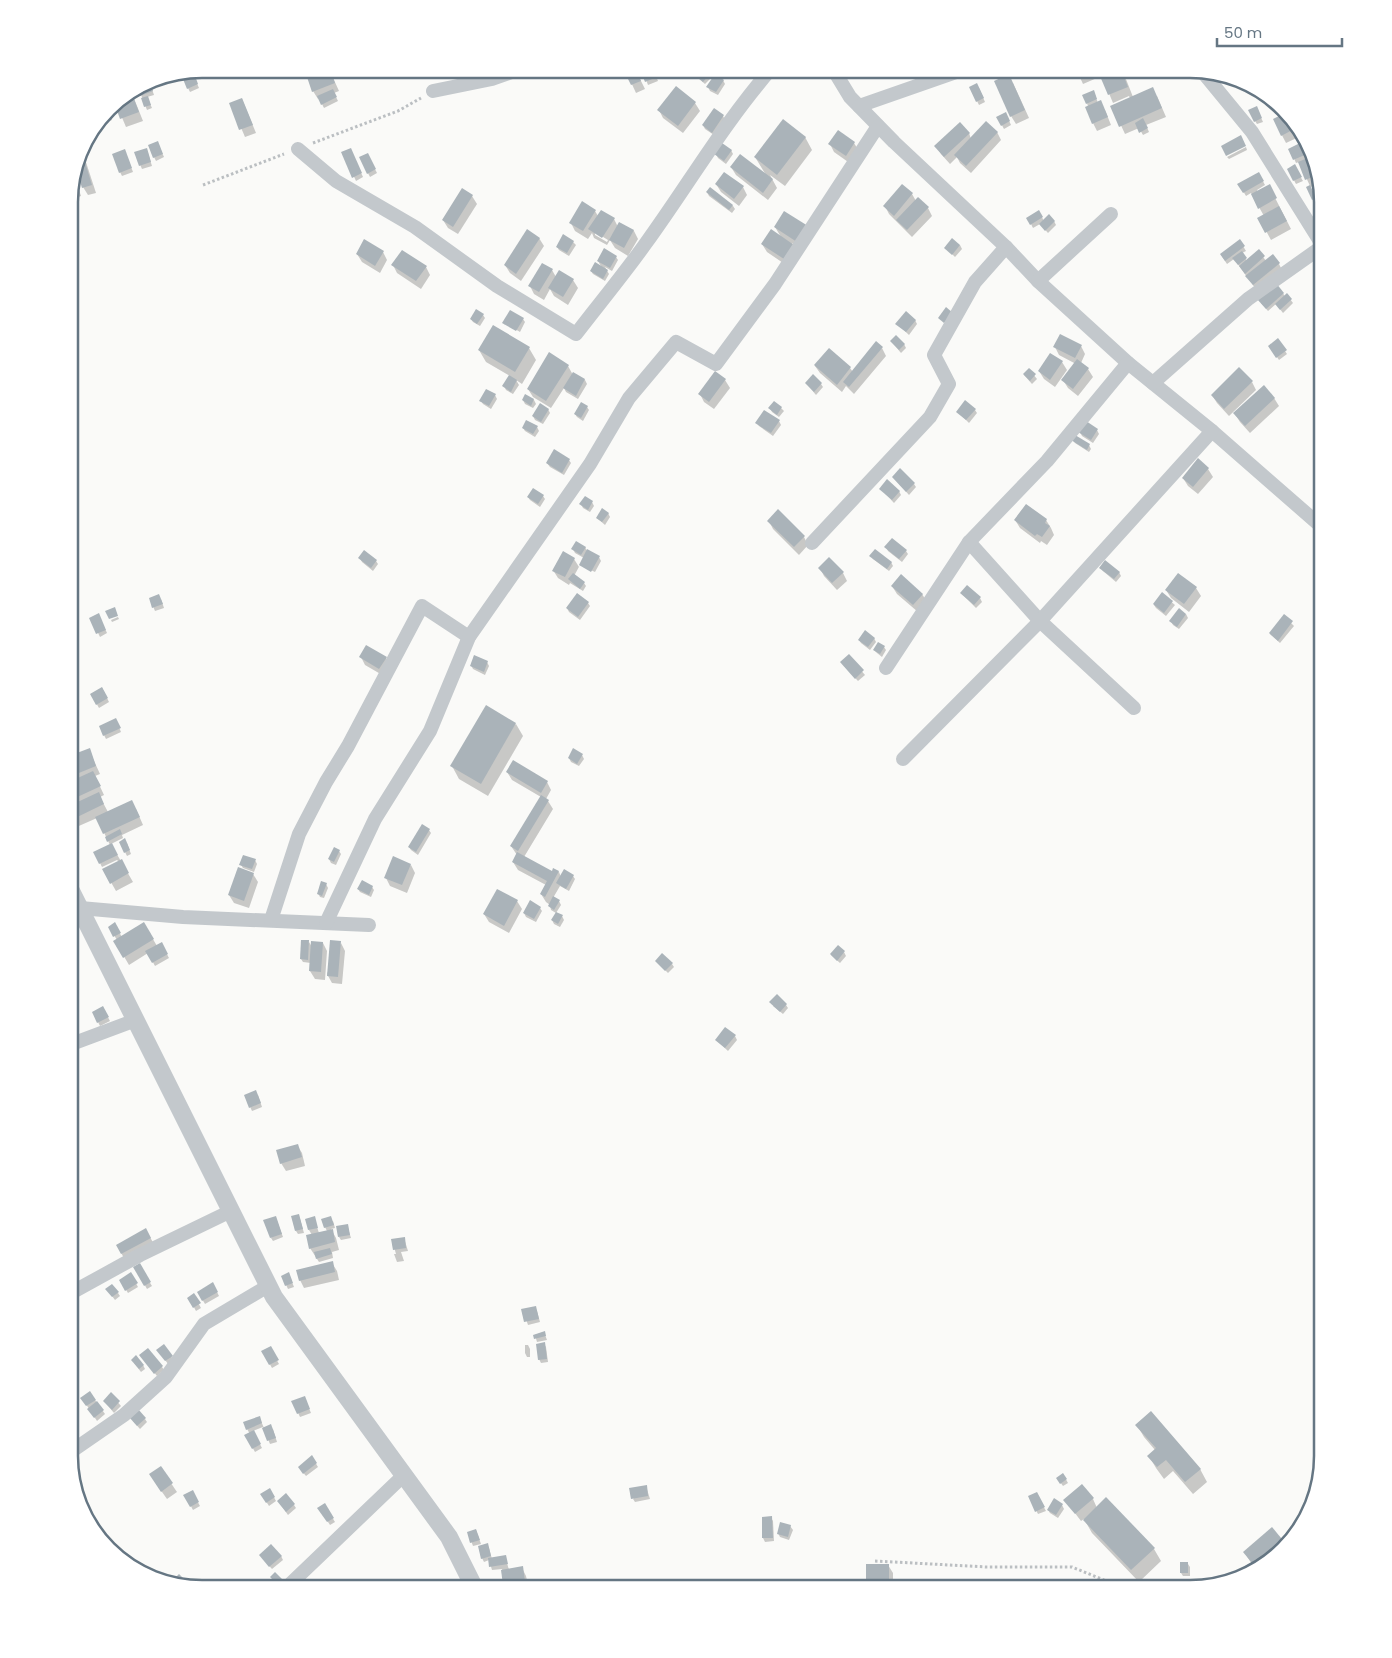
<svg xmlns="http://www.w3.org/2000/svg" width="1392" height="1658" font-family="Poppins,sans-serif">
<rect width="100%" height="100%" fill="#fafaf8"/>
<g fill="#0003" fill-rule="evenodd">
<path d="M323 69H329L339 91 334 93 338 101 324 108 319 98 318 99 313 91 307 75Z"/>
<path d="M625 69H635L645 89 636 93Z"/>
<path d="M642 69H653L658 81 648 85Z"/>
<path d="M691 69H702L711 78 705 84 692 73Z"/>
<path d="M721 69H730L726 73Z"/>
<path d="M1076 69H1093L1097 78 1083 84Z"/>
<path d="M1099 69H1122L1133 97 1157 96 1166 117 1146 125 1149 132 1143 135 1139 128 1125 134 1112 106 1130 98 1129 96 1113 103Z"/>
<path d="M193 74 199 88 190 92 188 88Z"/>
<path d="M149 80 154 95 147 97 152 108 147 110 138 87Z"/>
<path d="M723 80 725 84 718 95 710 91 708 87Z"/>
<path d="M1243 82 1255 86 1247 89Z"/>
<path d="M1013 83 1029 118 1016 124 1011 116Z"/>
<path d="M676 88 695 103 700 111 683 133 663 118 659 110Z"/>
<path d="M979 88 985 102 979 105 977 101Z"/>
<path d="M131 91 143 121 126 127 115 101Z"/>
<path d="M1095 95 1098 103 1105 110 1111 125 1097 131 1093 123 1087 103Z"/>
<path d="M242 99 256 133 245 137 231 104Z"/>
<path d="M107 110 112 120 104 123 101 118Z"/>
<path d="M714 110 723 116 725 120 714 135 705 129 703 125Z"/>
<path d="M1258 111 1263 122 1257 124 1255 121Z"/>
<path d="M1006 114 1011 125 1004 129 998 118Z"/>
<path d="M1286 114 1301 127 1303 135 1286 143 1274 120Z"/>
<path d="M838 132 854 143 859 151 851 164 834 152 830 144Z"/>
<path d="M997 132 1001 140 971 173 960 163 957 157 950 164 941 154 936 146 969 133 971 139Z"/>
<path d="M805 137 812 150 785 186 770 175 777 188 768 200 736 175 731 167 766 175 755 157Z"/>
<path d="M159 146 164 157 156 161 154 157Z"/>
<path d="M1246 147 1247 150 1229 159 1227 157Z"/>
<path d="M1304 147 1309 159H1310L1323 202 1314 186 1310 187 1317 202 1315 203 1307 187 1310 186 1299 162 1296 163 1290 149Z"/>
<path d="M80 150 84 156 96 193 88 195 83 187 76 166Z"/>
<path d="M731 150 733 154 726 164 718 158 716 154Z"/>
<path d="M135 153H148L152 166 142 169Z"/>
<path d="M343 153H352L363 177 356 181Z"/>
<path d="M126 154 133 172 122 176 120 172Z"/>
<path d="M367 154 377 173 370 177 360 158Z"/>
<path d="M1294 166 1303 181 1296 184 1288 169Z"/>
<path d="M1259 174 1265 185 1257 190 1258 192 1269 186 1291 229 1271 240 1259 218 1264 216 1251 193 1246 196 1239 184Z"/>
<path d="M74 175 81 196 70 200 69 192Z"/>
<path d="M716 184 743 187 747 195 739 206 721 192Z"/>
<path d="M902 186 912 194 916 201 928 208 932 216 912 237 889 214 885 206Z"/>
<path d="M710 189 733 206 735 209 732 213 709 196 707 192Z"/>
<path d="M472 196 477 204 458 234 448 228 443 220Z"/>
<path d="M595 211 598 216 614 219 618 227 620 223 634 231 638 239 628 256 615 248 610 240 607 245 594 238 592 233 588 239 575 231 571 223ZM595 232 608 240 607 242 595 235Z"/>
<path d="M785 212 801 250 792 243 798 254 789 267 767 252 762 244 781 237 775 227Z"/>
<path d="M1039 212 1044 221H1054L1056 225 1048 233 1040 224 1033 228 1028 218Z"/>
<path d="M539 238 544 246 521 281 510 273 505 265Z"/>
<path d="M1240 241 1246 251 1242 253 1247 261 1259 251 1266 261 1279 264 1283 272 1258 292 1234 259 1227 264 1221 255Z"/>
<path d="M573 242 576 245 569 256 559 250 557 247Z"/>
<path d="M960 245 962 249 955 257 946 248Z"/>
<path d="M383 252 387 260 380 273 362 262 357 254Z"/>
<path d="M616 257 618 260 612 271 605 267 609 274 605 281 593 274 591 271 602 268 598 261Z"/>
<path d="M393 265 426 267 430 275 421 289 397 273Z"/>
<path d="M552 270 556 277 573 280 578 288 568 305 554 296 550 289 544 300 534 294 530 286Z"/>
<path d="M1283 293 1285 297 1287 295 1293 303 1283 313 1276 304 1268 311 1261 303Z"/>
<path d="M483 315 485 318 480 326 473 322 471 319Z"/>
<path d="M523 319 525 322 520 332 505 323V325L504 323Z"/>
<path d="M915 320 917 324 909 335 897 324Z"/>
<path d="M891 341 904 344 906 348 901 353Z"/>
<path d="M1081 346 1085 354 1081 363 1088 369 1093 377 1078 396 1068 388 1063 380 1076 364 1059 355 1055 347Z"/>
<path d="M529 348 536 360 522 384 516 380 519 385 513 394 506 390 504 386 510 376 486 362 479 350Z"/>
<path d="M882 348 886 356 854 394 846 386 842 392 820 373 815 366 829 349 850 368 853 372Z"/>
<path d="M1272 350 1285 351 1287 354 1279 360Z"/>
<path d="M1062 362 1067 370 1055 387 1044 379 1039 371Z"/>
<path d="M568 366 573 375 574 374 585 380 587 384 578 399 566 392 564 388 551 408 533 397 528 389Z"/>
<path d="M1029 369 1037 379 1032 384 1024 375Z"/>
<path d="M725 380 730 388 714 409 704 402 700 394Z"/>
<path d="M1252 382 1256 390 1229 416 1217 403 1212 395Z"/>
<path d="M806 383 821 384 823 387 816 395Z"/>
<path d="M495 395 497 399 491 409 483 404 481 401Z"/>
<path d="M526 396 534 400 536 404 533 408 525 404 523 400Z"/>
<path d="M1274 398 1279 406 1250 433 1240 422 1235 414Z"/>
<path d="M587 407 589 410 583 421 577 417 575 414Z"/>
<path d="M770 408H781L784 411 779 417 772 412Z"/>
<path d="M548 409 550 413 543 424 535 420 533 416Z"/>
<path d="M975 410 977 413 969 423 958 412Z"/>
<path d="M779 421 781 425 773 436 759 426 757 423Z"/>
<path d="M1086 423 1097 430 1099 434 1093 443 1082 436 1080 432Z"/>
<path d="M537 427 539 431 535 437 525 431 523 428Z"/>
<path d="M1073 440 1089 445 1091 449 1089 452 1075 443Z"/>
<path d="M569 460 571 463 564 475 550 467 547 463Z"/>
<path d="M1198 460 1208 469 1213 477 1198 494 1188 486 1183 478Z"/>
<path d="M893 477 914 484 916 487 909 495Z"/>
<path d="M881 489 899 491 901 495 894 503Z"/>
<path d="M543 496 545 499 540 507 530 500 528 497Z"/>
<path d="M592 502 594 506 590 512 583 508 581 504Z"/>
<path d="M1026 505 1046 520 1051 528 1054 535 1047 545 1041 541 1040 543 1020 528 1015 520Z"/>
<path d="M608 513 610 517 605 525 597 518Z"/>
<path d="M769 521 804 537 808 545 799 555 773 529Z"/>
<path d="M585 547 587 551 599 557 601 561 595 572 580 565 574 576 584 583 586 586 583 591 570 583 569 585 558 578 553 570 563 553 574 559 579 567 584 558 575 553 573 549Z"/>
<path d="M886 547 906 551 908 554 902 562 888 551Z"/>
<path d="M871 556 891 562 893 566 889 571 873 559Z"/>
<path d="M360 558 376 561 378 564 373 571 362 562Z"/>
<path d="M820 568 843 573 847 581 837 590 824 576Z"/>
<path d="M1101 568 1119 572 1121 576 1116 582 1103 571Z"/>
<path d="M892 586 922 594 927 602 918 612 897 594Z"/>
<path d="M1196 588 1201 596 1189 612 1171 598 1166 590Z"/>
<path d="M961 593 980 598 982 602 976 608Z"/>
<path d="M1162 594 1175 605 1166 616 1156 608 1154 605Z"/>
<path d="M150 599H161L164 608 155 611Z"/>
<path d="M588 603 590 606 580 620 569 612 567 608Z"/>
<path d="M1186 614 1188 618 1179 629 1173 625 1171 621Z"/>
<path d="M1284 616 1294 626 1280 643 1270 634Z"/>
<path d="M118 617 119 619 112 622 111 620Z"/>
<path d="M91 618H100L107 633 100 637Z"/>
<path d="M874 638 876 642 870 650 861 643 859 640Z"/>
<path d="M884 647 886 650 882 657 877 653 874 650Z"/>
<path d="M849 656 865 675 858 681 844 666Z"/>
<path d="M361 657 386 658 390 666 384 676 365 665Z"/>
<path d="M487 662 489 666 485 675 473 669 471 665Z"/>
<path d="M102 688 109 702 99 708 91 694Z"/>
<path d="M116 720 121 732 106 739 104 735Z"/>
<path d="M516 724 523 736 488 796 459 779 452 766Z"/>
<path d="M89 750 100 774 95 776 104 795 100 797 108 812 136 809 143 825 122 835 123 838 111 844 133 882 116 891 104 870 119 862 117 860 102 867 95 853 110 845 97 818 72 829 69 823V808L77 804 69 787V758Z"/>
<path d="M582 755 584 759 579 766 571 762 569 758Z"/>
<path d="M507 772 547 782 551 790 546 799 548 801 553 809 524 857 552 873 554 870 559 872 561 877 573 876 575 879 569 891 560 886 553 898 559 901 561 905 556 913 551 910 550 905 546 902 541 894 546 885 518 870 513 862 517 855 511 846 541 797 512 780Z"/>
<path d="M429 830 431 833 418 855 411 850 409 847Z"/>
<path d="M127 843 131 854 127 856 125 852Z"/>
<path d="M339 851 341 854 336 865 331 863 329 859Z"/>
<path d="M255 860 257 864 254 872 243 868 241 865Z"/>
<path d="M411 865 415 873 407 893 390 886 386 878Z"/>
<path d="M253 874 258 882 249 908 234 903 229 895Z"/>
<path d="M326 884 328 888 324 898 320 897 318 893Z"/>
<path d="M372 887 374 890 371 897 360 892 358 889Z"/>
<path d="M498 890 517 901 522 909 509 933 489 922 484 914Z"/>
<path d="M540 908 542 911 536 922 526 917 524 913Z"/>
<path d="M562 916 564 920 560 927 554 924 552 920Z"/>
<path d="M114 924 122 937 144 924 157 946 161 943 169 958 155 966 148 953 129 965 115 941 117 940 109 927Z"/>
<path d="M309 942 312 947 323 943 327 951 325 980 315 979 310 971 311 963 303 962 301 959Z"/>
<path d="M341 943 345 951 342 984 332 983 327 974Z"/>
<path d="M844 952 846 956 840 963 831 955Z"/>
<path d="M656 961 672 964 674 967 668 973Z"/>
<path d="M786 1005 788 1008 783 1014 773 1006Z"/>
<path d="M103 1008 110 1021 100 1026 93 1012Z"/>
<path d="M735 1036 737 1040 728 1051 716 1040Z"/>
<path d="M258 1095 262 1107 252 1111 245 1096Z"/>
<path d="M297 1145 302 1153 305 1166 286 1171 281 1163Z"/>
<path d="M314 1218 319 1233 327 1231 325 1227 333 1221 335 1228 331 1229 336 1238 339 1250 332 1252 333 1258 319 1262 310 1248 312 1235 309 1230Z"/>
<path d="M300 1219 304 1233 298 1234 296 1231Z"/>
<path d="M277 1221 283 1237 273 1241 271 1238Z"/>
<path d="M347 1225 351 1238 341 1240 339 1237Z"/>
<path d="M146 1230 155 1246 126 1262 117 1245Z"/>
<path d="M404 1238 408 1251 401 1252 404 1261 397 1262 394 1254H396L392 1240Z"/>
<path d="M332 1263 337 1271 339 1280 304 1288 300 1280Z"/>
<path d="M139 1265 152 1286 147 1289 135 1268Z"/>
<path d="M131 1274 138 1287 128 1293 120 1280Z"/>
<path d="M282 1276 290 1277 294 1287 288 1289Z"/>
<path d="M213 1284 219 1296 205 1304 198 1292Z"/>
<path d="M109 1292 118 1293 120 1296 115 1300Z"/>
<path d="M194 1295 201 1308 196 1311 189 1298Z"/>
<path d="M523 1310 537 1311 540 1322 528 1325Z"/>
<path d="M544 1332 547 1340 537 1342 535 1335Z"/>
<path d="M544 1344 546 1347 548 1362 541 1363 539 1359Z"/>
<path d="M525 1345H528L530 1349V1357H527L525 1353Z"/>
<path d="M270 1348 279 1364 272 1368 263 1352Z"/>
<path d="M160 1353 171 1356 173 1360 168 1364Z"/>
<path d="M143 1359 162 1367 164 1370 157 1376Z"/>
<path d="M134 1363 143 1365 145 1369 141 1372Z"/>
<path d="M90 1393 105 1414 97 1421 82 1398Z"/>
<path d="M111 1394 121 1406 114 1413 104 1401Z"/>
<path d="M306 1401 311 1413 300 1417 293 1402Z"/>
<path d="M145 1419 147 1422 140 1429 133 1421Z"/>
<path d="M261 1421 264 1428 273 1429 277 1442 270 1444 263 1427 253 1431 262 1448 255 1452 246 1436 250 1434 247 1429Z"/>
<path d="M1137 1425 1200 1469 1207 1482 1193 1494 1173 1471 1164 1479 1156 1468 1149 1456 1155 1450 1144 1437Z"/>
<path d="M312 1457 318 1467 306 1476 301 1470Z"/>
<path d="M160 1467 177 1492 167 1499 155 1482Z"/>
<path d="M1063 1474 1068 1483 1063 1486 1057 1478Z"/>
<path d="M646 1486 650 1499 635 1502 633 1499Z"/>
<path d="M270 1490 276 1501 269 1506 262 1495Z"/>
<path d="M192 1492 200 1506 193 1510 185 1495Z"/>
<path d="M1036 1493 1046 1511 1038 1514 1029 1497Z"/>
<path d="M1093 1499 1097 1508 1154 1549 1161 1561 1139 1582 1092 1533 1084 1519 1081 1521 1065 1500Z"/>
<path d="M280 1504 294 1505 296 1508 288 1515Z"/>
<path d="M324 1504 335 1522 330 1525 319 1508Z"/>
<path d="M1062 1505 1064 1509 1058 1518 1050 1513 1048 1510Z"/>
<path d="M763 1518H771L773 1521 774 1541 765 1542 763 1538Z"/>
<path d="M790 1526 793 1530 789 1540 780 1537 778 1533Z"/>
<path d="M476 1530 481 1544 473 1546 468 1533Z"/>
<path d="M489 1548 492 1559 505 1556 509 1570 522 1568 526 1576 529 1589H507L504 1584 502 1569 492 1570 489 1560 484 1562 482 1558Z"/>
<path d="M1244 1552 1265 1567 1256 1570Z"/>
<path d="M281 1556 283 1560 272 1569 263 1559Z"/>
<path d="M1188 1564 1190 1567V1576H1183L1181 1573Z"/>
<path d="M868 1565H888L893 1573V1589H867Z"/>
<path d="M305 1585 309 1589H301Z"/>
</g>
<g fill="#aab3b9">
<path d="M319 69H330L335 83 312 92 306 74Z"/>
<path d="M623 69H636L641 81 631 85Z"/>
<path d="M649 69H653L657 77 645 82 641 72Z"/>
<path d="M688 69H704L710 74 703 82Z"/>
<path d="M1074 69H1096L1078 77Z"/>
<path d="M1097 69H1121L1128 87 1108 95Z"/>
<path d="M193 70 198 84 187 89 181 74Z"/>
<path d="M715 74 724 80 716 92 706 87Z"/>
<path d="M1009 74 1025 110 1010 117 994 81Z"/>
<path d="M149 80 153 91 140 96 136 88Z"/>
<path d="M977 83 984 98 976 102 969 87Z"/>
<path d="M676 86 696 102 678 126 657 110Z"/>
<path d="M1153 87 1162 108 1119 127 1110 106Z"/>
<path d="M333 89 337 97 321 105 317 96Z"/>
<path d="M1094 90 1097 99 1086 104 1082 95Z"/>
<path d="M131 91 139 112 120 119 114 102Z"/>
<path d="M148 96 151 105 144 107 141 98Z"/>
<path d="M242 98 253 125 239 130 229 103Z"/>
<path d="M1101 100 1108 117 1092 124 1085 107Z"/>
<path d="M1257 106 1262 118 1254 122 1248 110Z"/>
<path d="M714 108 724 115 712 133 702 125Z"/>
<path d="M1006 112 1010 121 1001 126 996 117Z"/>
<path d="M1285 113 1300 126 1281 136 1273 119Z"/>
<path d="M1143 118 1148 128 1139 133 1135 123Z"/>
<path d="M783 119 806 137 777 175 754 157Z"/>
<path d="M986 121 998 132 966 166 954 155Z"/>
<path d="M960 122 970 133 944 157 934 146Z"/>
<path d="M838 130 855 142 846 156 828 144Z"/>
<path d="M1241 135 1246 146 1226 156 1221 146Z"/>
<path d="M158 141 163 154 153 158 148 145Z"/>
<path d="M1302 142 1307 154 1293 160 1288 149Z"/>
<path d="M722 143 732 150 724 161 714 154Z"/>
<path d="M147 148 151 162 139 166 134 152Z"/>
<path d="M351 148 362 173 352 178 341 152Z"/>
<path d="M81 149 92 185 82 188 76 168Z"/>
<path d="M125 149 132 168 119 173 112 154Z"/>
<path d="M368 153 376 169 367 174 359 157Z"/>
<path d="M740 154 773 179 763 193 730 167Z"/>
<path d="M1310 157 1315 176 1305 180 1298 162Z"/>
<path d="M1295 164 1302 177 1293 181 1287 169Z"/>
<path d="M724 172 744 186 734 199 715 184Z"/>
<path d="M1259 172 1264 181 1243 193 1237 184Z"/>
<path d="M902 184 913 193 894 216 883 206Z"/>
<path d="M1270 184 1277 198 1258 209 1251 194Z"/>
<path d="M1310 185 1316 198 1312 200 1306 187Z"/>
<path d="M710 187 733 205 729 210 706 192Z"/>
<path d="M462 188 473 195 453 227 442 220Z"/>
<path d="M918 197 929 207 907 230 896 220Z"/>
<path d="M582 201 596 210 583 231 569 223Z"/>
<path d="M1279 206 1287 221 1265 233 1257 218Z"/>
<path d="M601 210 615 218 602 238 588 229Z"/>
<path d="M1039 210 1043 217 1030 225 1026 218Z"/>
<path d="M784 211 808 226 797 242 774 227Z"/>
<path d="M1049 214 1055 221 1045 231 1039 224Z"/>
<path d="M619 222 634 230 624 248 609 240Z"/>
<path d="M527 229 540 238 516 274 504 265Z"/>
<path d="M771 229 794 245 784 259 761 244Z"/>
<path d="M563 234 574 241 567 253 556 247Z"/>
<path d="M952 238 960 245 952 255 944 248Z"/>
<path d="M364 239 384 251 375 266 356 254Z"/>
<path d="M1240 239 1245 246 1225 261 1220 254Z"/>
<path d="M604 248 617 256 610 268 597 261Z"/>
<path d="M1259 249 1265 256 1245 274 1239 266Z"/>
<path d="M402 250 427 266 416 281 391 265Z"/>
<path d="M1242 251 1247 258 1238 265 1232 258Z"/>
<path d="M1273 254 1280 263 1253 285 1245 276Z"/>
<path d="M595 262 608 270 603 279 590 271Z"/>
<path d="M542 263 553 269 539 292 528 286Z"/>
<path d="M559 270 574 279 563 297 548 288Z"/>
<path d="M1276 283 1284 293 1266 309 1257 299Z"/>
<path d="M1287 293 1292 299 1280 310 1275 304Z"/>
<path d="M946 307 953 313 944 323 938 318Z"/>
<path d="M476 309 484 314 477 324 470 319Z"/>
<path d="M510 310 524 318 516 331 502 323Z"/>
<path d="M906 311 916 320 906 332 895 324Z"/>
<path d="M493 325 530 347 515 372 478 350Z"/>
<path d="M1060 334 1082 345 1075 358 1053 347Z"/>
<path d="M896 335 905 344 899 350 890 341Z"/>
<path d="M1278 338 1287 350 1276 358 1268 346Z"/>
<path d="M876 341 883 347 849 387 843 382Z"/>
<path d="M829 348 851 367 837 385 814 365Z"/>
<path d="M549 352 569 365 546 401 527 389Z"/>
<path d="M1050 353 1063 361 1050 380 1038 371Z"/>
<path d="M1077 359 1089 368 1073 389 1061 380Z"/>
<path d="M1239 367 1253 381 1224 409 1211 395Z"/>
<path d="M1029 368 1036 374 1030 381 1023 374Z"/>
<path d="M715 371 726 379 709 402 698 394Z"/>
<path d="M573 372 585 379 576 396 563 388Z"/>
<path d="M813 374 822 383 814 392 805 383Z"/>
<path d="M509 375 517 380 511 392 502 386Z"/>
<path d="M1264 385 1275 398 1245 426 1233 413Z"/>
<path d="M486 389 496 394 489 406 479 401Z"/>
<path d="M525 394 534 399 531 406 522 400Z"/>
<path d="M965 400 976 409 966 420 956 412Z"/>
<path d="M774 401 782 407 777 415 768 408Z"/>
<path d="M581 402 588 406 581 418 574 414Z"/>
<path d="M540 403 549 409 541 422 532 416Z"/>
<path d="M764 410 780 420 771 433 755 423Z"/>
<path d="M526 420 538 426 533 434 522 428Z"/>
<path d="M1086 421 1098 429 1091 440 1078 432Z"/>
<path d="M1075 435 1090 444 1087 450 1071 440Z"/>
<path d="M554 449 570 459 562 473 546 463Z"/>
<path d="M1198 458 1209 468 1193 487 1182 478Z"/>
<path d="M900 468 915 483 906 492 892 477Z"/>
<path d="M887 479 900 491 892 500 879 489Z"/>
<path d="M533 488 544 495 538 504 527 497Z"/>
<path d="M585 496 593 501 588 510 579 504Z"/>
<path d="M1026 504 1047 519 1045 523 1050 526 1042 537 1037 534 1035 536 1014 520Z"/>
<path d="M602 508 609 513 602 522 596 518Z"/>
<path d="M778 509 805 536 794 547 767 521Z"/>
<path d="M892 538 907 550 899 559 884 547Z"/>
<path d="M576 541 586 547 581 555 571 549Z"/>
<path d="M587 549 600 556 591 572 579 565Z"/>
<path d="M875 549 892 562 887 569 869 556Z"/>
<path d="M364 550 377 560 371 568 358 558Z"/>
<path d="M563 551 575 558 565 577 552 571Z"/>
<path d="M829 557 844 572 832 583 818 568Z"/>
<path d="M1105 560 1120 572 1114 579 1099 568Z"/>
<path d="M573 573 585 582 580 589 568 579Z"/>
<path d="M1178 573 1197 587 1184 604 1165 590Z"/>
<path d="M901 574 923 594 913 605 891 586Z"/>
<path d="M967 585 981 597 974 605 960 593Z"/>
<path d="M1162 592 1173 601 1164 613 1153 604Z"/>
<path d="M577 593 589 602 578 617 566 608Z"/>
<path d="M159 594 163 604 152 608 149 598Z"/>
<path d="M115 607 118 616 109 619 105 611Z"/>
<path d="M1179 608 1186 614 1177 627 1169 621Z"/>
<path d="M99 613 106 630 96 634 89 618Z"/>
<path d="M1284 614 1293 621 1278 641 1269 633Z"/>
<path d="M865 630 875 638 868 647 858 640Z"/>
<path d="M878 642 885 646 880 654 873 650Z"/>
<path d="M366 645 387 657 379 669 359 657Z"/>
<path d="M849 654 864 670 855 679 840 662Z"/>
<path d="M474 655 488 661 484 672 470 666Z"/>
<path d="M102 687 108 698 96 705 90 694Z"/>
<path d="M486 705 516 723 481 784 450 766Z"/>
<path d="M116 718 121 728 103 736 99 726Z"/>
<path d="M90 748 96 766 69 777V756Z"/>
<path d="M573 748 583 754 577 764 568 758Z"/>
<path d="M513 760 548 781 541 793 506 772Z"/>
<path d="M93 771 101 786 73 799 69 790V782Z"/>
<path d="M99 792 104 804 69 821V806Z"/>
<path d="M541 795 549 800 518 851 510 846Z"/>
<path d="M132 800 140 817 103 834 95 817Z"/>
<path d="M422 824 430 829 416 852 408 847Z"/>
<path d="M120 829 122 834 107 842 105 837Z"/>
<path d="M125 838 130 850 124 853 119 842Z"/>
<path d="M112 843 118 855 99 864 93 852Z"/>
<path d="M334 847 340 850 334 862 328 859Z"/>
<path d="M517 852 552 871 553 868 559 871 545 897 540 894 547 881 512 862Z"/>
<path d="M243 855 256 859 252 869 239 865Z"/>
<path d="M393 856 411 864 402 885 384 878Z"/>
<path d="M122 859 129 873 110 884 102 869Z"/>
<path d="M238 867 254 873 244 901 228 895Z"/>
<path d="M564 869 574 875 566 889 556 883Z"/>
<path d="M362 880 373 886 369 895 357 889Z"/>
<path d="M321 881 327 883 322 896 317 894Z"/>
<path d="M497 889 518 900 504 926 483 914Z"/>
<path d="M553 896 560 900 554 910 548 906Z"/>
<path d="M530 900 541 907 534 919 523 913Z"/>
<path d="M556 912 563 915 558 924 551 920Z"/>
<path d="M115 922 121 933 113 937 108 927Z"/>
<path d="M144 922 154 939 123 958 113 941Z"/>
<path d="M301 940H309L308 960 300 959Z"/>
<path d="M330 940 341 941 338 977 327 976Z"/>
<path d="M311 941 323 942 321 972 309 971Z"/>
<path d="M162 942 168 954 152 963 145 951Z"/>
<path d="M838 945 845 951 837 961 830 954Z"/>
<path d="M662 953 673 963 665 971 655 961Z"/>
<path d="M777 994 787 1004 780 1012 769 1002Z"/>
<path d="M103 1006 109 1017 97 1023 92 1012Z"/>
<path d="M725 1027 736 1035 725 1048 715 1040Z"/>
<path d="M256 1090 261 1103 249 1108 244 1095Z"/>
<path d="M298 1144 302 1157 280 1164 276 1150Z"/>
<path d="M299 1214 303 1229 295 1231 291 1216Z"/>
<path d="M276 1216 282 1234 270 1238 263 1220Z"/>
<path d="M315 1216 318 1228 308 1230 305 1219Z"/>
<path d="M331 1216 334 1225 324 1228 321 1219Z"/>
<path d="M348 1224 350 1235 338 1237 336 1226Z"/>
<path d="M146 1228 151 1238 121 1254 116 1245Z"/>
<path d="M333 1229 335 1242 309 1249 306 1235Z"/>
<path d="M405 1237 406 1248 393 1250 391 1239Z"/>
<path d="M330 1248 332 1254 316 1259 314 1252Z"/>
<path d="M333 1261 335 1272 299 1281 296 1270Z"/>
<path d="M140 1263 151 1282 144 1286 133 1267Z"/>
<path d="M131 1272 138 1283 125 1291 119 1280Z"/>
<path d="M289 1272 293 1283 285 1286 281 1276Z"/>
<path d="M213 1282 218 1292 202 1301 197 1292Z"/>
<path d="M112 1284 119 1292 112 1297 105 1289Z"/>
<path d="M194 1293 201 1303 193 1308 187 1298Z"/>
<path d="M536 1306 539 1319 524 1322 521 1309Z"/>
<path d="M545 1331 546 1336 534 1339 533 1335Z"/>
<path d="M545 1342 547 1359 538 1360 536 1344Z"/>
<path d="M164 1344 173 1356 165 1361 156 1350Z"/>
<path d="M271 1346 279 1360 269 1365 261 1351Z"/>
<path d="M148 1348 163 1366 154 1374 139 1355Z"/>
<path d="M136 1355 144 1365 139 1369 131 1360Z"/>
<path d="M90 1391 96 1400 86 1406 80 1398Z"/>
<path d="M111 1392 120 1401 112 1410 103 1401Z"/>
<path d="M305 1396 310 1409 297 1414 291 1401Z"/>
<path d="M97 1401 104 1410 94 1418 87 1409Z"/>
<path d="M138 1409 146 1418 137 1426 129 1417Z"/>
<path d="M1151 1411 1201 1469 1185 1482 1166 1460 1157 1467 1147 1456 1156 1448 1135 1425Z"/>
<path d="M260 1416 262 1423 246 1430 243 1422Z"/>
<path d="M271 1424 276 1438 267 1441 262 1428Z"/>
<path d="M254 1430 261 1444 252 1449 244 1435Z"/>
<path d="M312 1455 317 1463 303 1474 298 1467Z"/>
<path d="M161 1466 173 1483 161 1492 149 1474Z"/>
<path d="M1063 1473 1067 1479 1060 1484 1056 1478Z"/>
<path d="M1082 1484 1094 1498 1075 1514 1063 1500Z"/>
<path d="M647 1485 648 1496 631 1499 629 1488Z"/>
<path d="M270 1488 275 1497 266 1503 260 1494Z"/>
<path d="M193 1490 199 1502 190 1507 183 1495Z"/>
<path d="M1037 1492 1045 1507 1035 1512 1028 1496Z"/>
<path d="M286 1493 295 1504 286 1512 277 1501Z"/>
<path d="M1106 1497 1155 1548 1131 1570 1083 1520Z"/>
<path d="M1054 1498 1063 1504 1056 1515 1047 1510Z"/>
<path d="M325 1503 334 1518 327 1522 317 1508Z"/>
<path d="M772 1516 773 1538H762V1517Z"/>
<path d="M780 1522 791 1525 788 1537 777 1534Z"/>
<path d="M1272 1527 1286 1544 1265 1567 1257 1569 1243 1552Z"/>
<path d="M476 1529 480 1540 470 1543 467 1532Z"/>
<path d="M488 1543 491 1556 481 1559 478 1546Z"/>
<path d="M271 1544 282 1556 269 1567 259 1555Z"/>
<path d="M506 1555 508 1564 489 1567 488 1558Z"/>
<rect x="1180" y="1562" width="8" height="11"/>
<rect x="866" y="1564" width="23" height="25"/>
<path d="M523 1566 525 1582 503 1585 501 1570Z"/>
<path d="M275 1572 284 1581 279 1586 270 1577Z"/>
<path d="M179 1574 187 1582 184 1585 171 1582Z"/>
</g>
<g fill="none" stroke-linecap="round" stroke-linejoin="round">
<g stroke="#bbbfc2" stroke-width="3" stroke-dasharray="2.5 2.5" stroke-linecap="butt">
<path d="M424 69 427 78"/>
<path d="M313 143 398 111 421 98"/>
<path d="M203 185 284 154"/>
<path d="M875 1561 987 1567H1072L1126 1589"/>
</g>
<g stroke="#c3c8cc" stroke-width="14">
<path d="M833 69 850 97 894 142 1006 247 1038 281 1128 363 1212 431 1323 528"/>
<path d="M433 91 492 79 520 69"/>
<path d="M859 106 965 69"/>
<path d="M298 149 336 181 415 227 497 286 576 334C599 304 624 274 646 243 688 185 724 123 771 69"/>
<path d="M1038 281 1111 214"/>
<path d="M1153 383 1248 299 1323 246 1252 132 1201 70"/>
<path d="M969 542 1040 621 1134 708"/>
<path d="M812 543 930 417 949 384 934 355 975 282 1006 247"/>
<path d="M886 668 969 542 1047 461 1128 363"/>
<path d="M903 759 1040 621 1212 431"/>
<path d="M80 908 183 917 369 925"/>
<path d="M271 920 299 834 326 782 348 746 422 606 469 637"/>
<path d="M326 923 375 819 430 731 469 637 590 464 629 398 676 342 716 364 775 284 878 126"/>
<path d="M69 1045 136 1020"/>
<path d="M69 1294 140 1255 231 1211"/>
<path d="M69 1453 124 1415 166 1377 204 1324 268 1286"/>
<path d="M285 1589 403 1476"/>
</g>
<path stroke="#c3c8cc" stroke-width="18" d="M69 887 274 1297 449 1537 475 1589"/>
</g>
<path d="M0 0H1392V1658H0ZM202 78H1190A124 124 0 0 1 1314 202V1456A124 124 0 0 1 1190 1580H202A124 124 0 0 1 78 1456V202A124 124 0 0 1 202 78Z" fill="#fff" fill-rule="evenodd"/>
<path fill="none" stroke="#657683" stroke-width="2.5" d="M202 78H1190A124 124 0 0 1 1314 202V1456A124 124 0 0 1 1190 1580H202A124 124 0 0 1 78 1456V202A124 124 0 0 1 202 78Z"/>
<path d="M1217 38v8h125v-8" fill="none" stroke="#657683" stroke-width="2.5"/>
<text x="1224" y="38" font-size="15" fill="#657683" stroke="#ffffff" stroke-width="4" paint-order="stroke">50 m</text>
</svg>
